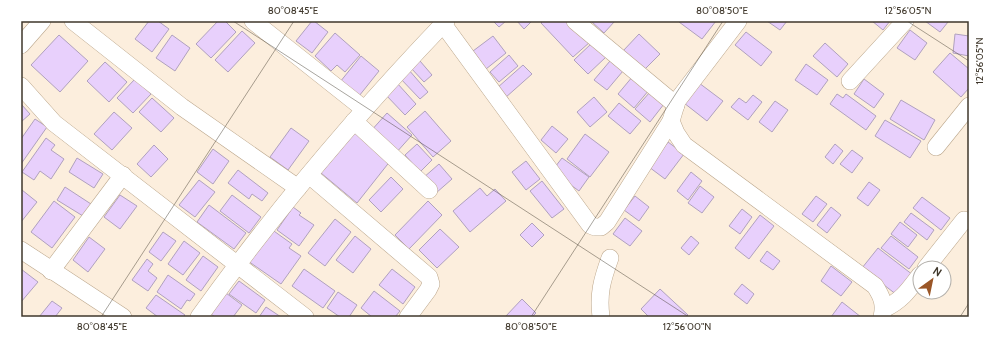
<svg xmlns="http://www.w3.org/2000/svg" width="990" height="338" font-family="Cabin,sans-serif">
<rect width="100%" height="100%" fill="#fceedd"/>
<g fill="#e8d0fc" stroke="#b0a1be">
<path d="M149 21H158L169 29 152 52 135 39Z"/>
<path d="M218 21H225L236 32 211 58 196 44Z"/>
<path d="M312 21H314L328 32 312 53 296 41Z"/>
<path d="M493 21H506L499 27Z"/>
<path d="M517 21H532L524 29Z"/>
<path d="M543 21H569L590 42 573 57 541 23Z"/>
<path d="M591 21H615L604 33Z"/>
<path d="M680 21H716L702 39 679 22Z"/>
<path d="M767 21H787L780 30Z"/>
<path d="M872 21H890L883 30Z"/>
<path d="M925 21H946L948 22 940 32Z"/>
<path d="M910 30 927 43 915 60 897 48Z"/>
<path d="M242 31 255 43 228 72 215 60Z"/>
<path d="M746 32 772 52 761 66 735 45Z"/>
<path d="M335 33 360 55 345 72 337 65 331 71 315 56Z"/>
<path d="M639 34 660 54 644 70 623 51Z"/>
<path d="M955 34 969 36V56L953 53Z"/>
<path d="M59 35 88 61 60 92 31 65Z"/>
<path d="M172 35 190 48 175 71 156 58Z"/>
<path d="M493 36 506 53 486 69 473 51Z"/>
<path d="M592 43 606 57 588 74 574 60Z"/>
<path d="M825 43 848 64 837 77 813 56Z"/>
<path d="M950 53 969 69V88L961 97 933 72Z"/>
<path d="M509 55 518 66 499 82 490 72Z"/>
<path d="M361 56 379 71 359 96 340 82Z"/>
<path d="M420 61 432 75 424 82 411 68Z"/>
<path d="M610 61 623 71 607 90 594 80Z"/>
<path d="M105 62 127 82 109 102 87 81Z"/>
<path d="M806 64 828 80 817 95 795 80Z"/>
<path d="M523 65 532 74 505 98 497 88Z"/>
<path d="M408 69 428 92 420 99 399 77Z"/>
<path d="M633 76 649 90 634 108 618 94Z"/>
<path d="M135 79 151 94 133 113 117 98Z"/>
<path d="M864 79 884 94 874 108 854 94Z"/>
<path d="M397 83 416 104 405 115 385 94Z"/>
<path d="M699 83 723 101 707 121 684 103Z"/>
<path d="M650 92 664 104 650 122 635 109Z"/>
<path d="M837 94 843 98 846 94 876 116 866 130 830 104Z"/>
<path d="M753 95 762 102 748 120 731 107 739 98 746 103Z"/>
<path d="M594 97 607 112 590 127 577 112Z"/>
<path d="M152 98 174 118 161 132 139 112Z"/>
<path d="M901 100 935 120 924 140 890 119Z"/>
<path d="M775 101 788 110 772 132 759 122Z"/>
<path d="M619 103 641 121 630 134 608 116Z"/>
<path d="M21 104 30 114 21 122Z"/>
<path d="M425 111 451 141 433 157 407 127Z"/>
<path d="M114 112 132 128 112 150 94 134Z"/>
<path d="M387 113 412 135 395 154 370 132Z"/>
<path d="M35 119 47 127 21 164V139Z"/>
<path d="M885 120 921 141 910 158 875 136Z"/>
<path d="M552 126 568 139 556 153 541 140Z"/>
<path d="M291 128 309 141 288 170 270 157Z"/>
<path d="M352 128 391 160 357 203 321 173 349 140Z"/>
<path d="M585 134 609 152 590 177 567 159Z"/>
<path d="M46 138 55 145 51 150 64 159 51 179 40 171 34 180 22 172Z"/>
<path d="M668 142 684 154 665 179 649 167Z"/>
<path d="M417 144 432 160 420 172 405 155Z"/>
<path d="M835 144 843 151 833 164 825 157Z"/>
<path d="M154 145 168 159 151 177 137 164Z"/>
<path d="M213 149 229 161 213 184 197 172Z"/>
<path d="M852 150 863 158 852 173 840 164Z"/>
<path d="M77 158 103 174 94 188 69 172Z"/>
<path d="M562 158 589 177 579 191 552 171Z"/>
<path d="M526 161 540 179 526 190 512 172Z"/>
<path d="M439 164 452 179 436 193 423 178Z"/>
<path d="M238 170 268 193 262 201 252 194 249 199 228 183Z"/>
<path d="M691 172 702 181 688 200 677 191Z"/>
<path d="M391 177 403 189 381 212 369 200Z"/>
<path d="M199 180 215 192 195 217 179 205Z"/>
<path d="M542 181 564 209 552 218 530 191Z"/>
<path d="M869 182 880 190 868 206 857 198Z"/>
<path d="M700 186 714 197 702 213 688 203Z"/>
<path d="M65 187 91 204 83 216 57 200Z"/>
<path d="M480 188 487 196 495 189 506 201 470 232 453 211Z"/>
<path d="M22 190 37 202 21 222V191Z"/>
<path d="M120 195 137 206 120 229 104 217Z"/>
<path d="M232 195 261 217 249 233 220 211Z"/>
<path d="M635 196 649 207 639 221 624 210Z"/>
<path d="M816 196 827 204 813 222 802 214Z"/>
<path d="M922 197 950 218 941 230 913 208Z"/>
<path d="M54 201 75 217 52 248 31 232Z"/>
<path d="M428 201 442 215 409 249 395 235Z"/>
<path d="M209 205 246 233 234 249 197 222Z"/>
<path d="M293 207 301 213 299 215 314 225 299 246 277 230Z"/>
<path d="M831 207 841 215 827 233 817 225Z"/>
<path d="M742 209 752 217 740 234 729 226Z"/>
<path d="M911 213 934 230 927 240 904 222Z"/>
<path d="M760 215 774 226 749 259 735 248Z"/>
<path d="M625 218 642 231 630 246 613 234Z"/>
<path d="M335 219 351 232 325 266 308 253Z"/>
<path d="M900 222 917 235 908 247 891 234Z"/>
<path d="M532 223 544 235 532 247 520 235Z"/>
<path d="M271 229 292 244 289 248 301 256 281 284 248 261Z"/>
<path d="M440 229 459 247 437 268 419 250Z"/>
<path d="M163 232 176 241 161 261 149 252Z"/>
<path d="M355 236 371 249 353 273 336 260Z"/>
<path d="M691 236 699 243 689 255 681 248Z"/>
<path d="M891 236 918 257 909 269 881 248Z"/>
<path d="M89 237 105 249 88 272 73 260Z"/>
<path d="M184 241 200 253 183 275 168 264Z"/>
<path d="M878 248 913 275 897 295 862 268Z"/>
<path d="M767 251 780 261 773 270 760 261Z"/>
<path d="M203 256 218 267 201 291 186 280Z"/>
<path d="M147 259 153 264 148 271 157 278 148 291 132 280Z"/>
<path d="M831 266 852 282 841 296 821 281Z"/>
<path d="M21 269 38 282 21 302Z"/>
<path d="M304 269 335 291 323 308 292 286Z"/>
<path d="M392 269 415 287 403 304 379 285Z"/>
<path d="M168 275 195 294 190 301 187 300 181 309 157 292Z"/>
<path d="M239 281 265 300 256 313 229 294Z"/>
<path d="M742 284 754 294 747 304 734 294Z"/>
<path d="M660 289 688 315 686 317H649L641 309Z"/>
<path d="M374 291 400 311 395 317H372L361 308Z"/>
<path d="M338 292 357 305 349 317H340L327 308Z"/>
<path d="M226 293 242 305 233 317H215L211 314Z"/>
<path d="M156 295 185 315 183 317H158L146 308Z"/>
<path d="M522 299 536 313 532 317H505Z"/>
<path d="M52 301 62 308 55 317H39Z"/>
<path d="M842 302 861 317H831Z"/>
<path d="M266 307 281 317H259Z"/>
</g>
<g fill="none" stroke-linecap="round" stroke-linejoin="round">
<g stroke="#bba68b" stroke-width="18">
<g id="minor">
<path d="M73 21 182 107 298 188"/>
<path d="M253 21 364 109"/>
<path d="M575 21 676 105"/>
<path d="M738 21 677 101 671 121 676 133 684 145 875 286C882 297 885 304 882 317"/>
<path d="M443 24 590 225 595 227H601L607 222 671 121"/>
<path d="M21 45 42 21"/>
<path d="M850 81 905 21"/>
<path d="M21 86 54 123 305 317"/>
<path d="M354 121 429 190"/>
<path d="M936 147 969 106"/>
<path d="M309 175 429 277 431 284 428 290 408 317"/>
<path d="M21 250 123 317"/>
<path d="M926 268 964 220"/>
<path d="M51 271 123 175"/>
<path d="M884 309C902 300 908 291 920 275"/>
<path d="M199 317C274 212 357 114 446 21"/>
<path d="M601 317C598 294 602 280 610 258"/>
</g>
</g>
<use href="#minor" stroke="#fff" stroke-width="17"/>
</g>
<path fill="none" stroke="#3f372b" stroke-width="1" stroke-opacity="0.45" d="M233 21 689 317M907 21 969 61M101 317 294 21M531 317 723 21M960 317 969 303"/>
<rect width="990" height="338" fill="none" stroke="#ffffff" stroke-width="44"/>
<g transform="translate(932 280) rotate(33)"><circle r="19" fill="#ffffff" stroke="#b2afaa"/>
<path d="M0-3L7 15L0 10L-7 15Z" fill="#9a5627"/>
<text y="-6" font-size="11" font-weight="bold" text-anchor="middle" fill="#3f372b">N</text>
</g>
<rect x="22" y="22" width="946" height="294" fill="none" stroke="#3f372b" stroke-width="1.5"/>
<g font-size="10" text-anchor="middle" fill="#3f372b">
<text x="293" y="14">80°08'45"E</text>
<text x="722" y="14">80°08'50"E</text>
<text x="908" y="14">12°56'05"N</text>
<text transform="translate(979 61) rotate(-90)" y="4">12°56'05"N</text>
<text x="102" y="330">80°08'45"E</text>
<text x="531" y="330">80°08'50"E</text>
<text x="687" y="330">12°56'00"N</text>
</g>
</svg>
